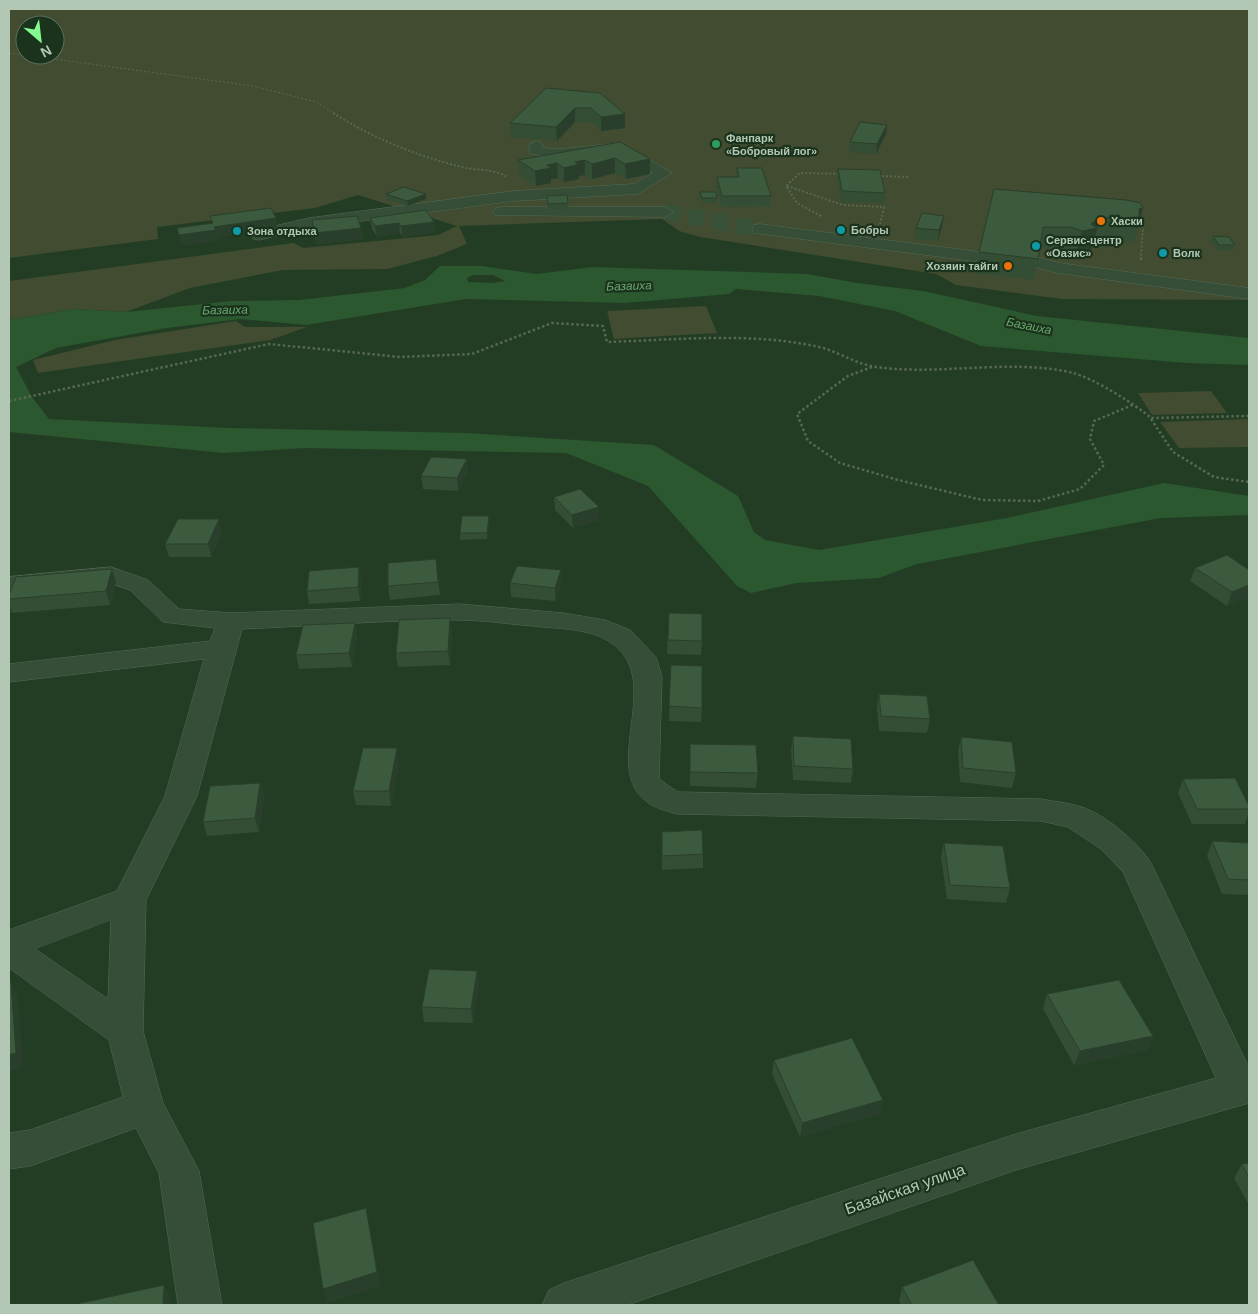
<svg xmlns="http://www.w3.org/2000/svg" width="1258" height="1314" font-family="Helvetica,sans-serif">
<rect width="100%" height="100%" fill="#223d24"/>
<g fill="#414c30" fill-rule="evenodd">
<path d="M9 9H1249V300L1062 299 956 285 936 274 700 237 679 231 662 219 459 226 467 244 437 256 387 269 283 270 190 288 126 312 74 309 9 320V281L294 243 303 248 438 235 457 226 358 195 315 208 157 227 158 239 9 258ZM25 25H55V55H25Z"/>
<path d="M706 306 717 333 614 339 607 311Z"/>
<path d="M236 321 245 327H307L270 340 38 373 33 360 115 340Z"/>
<path d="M1211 391 1227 413 1152 415 1138 393Z"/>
<path d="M1249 419V447L1179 448 1160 422Z"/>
</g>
<path fill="#2b582f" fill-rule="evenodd" d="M440 266H482L536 274 592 267 807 274 857 283 923 291 1037 316 1249 338V365L1187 363 981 346 895 311 819 296 736 289 729 294 624 303 466 299 306 325 240 319 167 328 56 348 16 367 32 397 49 419 228 428 467 433 654 445 738 496 754 532 765 540 819 550 1007 518 1164 483 1249 496V515L1161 518 917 564 879 578 797 583 751 593 737 586 648 486 566 453 305 448 224 453 9 432V320L74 309 126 312 232 301 299 300 405 288 425 280ZM473 275H493L505 281 493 283 468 282 467 278Z"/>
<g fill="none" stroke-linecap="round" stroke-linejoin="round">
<path stroke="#38523a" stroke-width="16" stroke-dasharray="16 8" stroke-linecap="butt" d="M665 212 760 229"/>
<g stroke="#546b56" stroke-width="1">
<g id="minor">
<path d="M536 141 541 142 543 148 560 149 611 144 640 154 672 173 638 194 513 201 309 228 259 240 253 239 251 235 253 231 309 218 513 191 634 184 653 173 611 153 552 158 530 153 529 145Z"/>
<path d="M501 207H665L673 212 665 217 495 215 493 212 495 209Z"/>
<path d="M760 224 980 252 986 253 989 257 986 261 980 262 754 233 752 229 754 225Z"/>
<path d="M1036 257 1059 263 1249 288V299L1058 273 1030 266 1027 262 1030 258Z"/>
<path d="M111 567 148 580 179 609 231 613 459 604 563 613 605 620 630 630 656 657 662 677 659 778 667 785 678 792 1041 799C1056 802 1073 803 1087 809 1109 818 1141 845 1152 865L1249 1068V1103L1016 1170 627 1305H542L549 1290 564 1283 1016 1134 1216 1078 1123 872 1101 849 1068 827 1041 821 677 814C667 811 654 808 646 801 600 766 666 678 610 642 589 628 558 629 533 626 508 624 482 620 457 620 385 620 313 626 242 629L197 796 146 900 143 1031 163 1103 199 1171 222 1305H178L159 1173 136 1128 30 1166 9 1169V1133L30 1130 123 1097 109 1040 9 968V930L117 891 165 796 204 659 9 682V664L210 641 215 628 163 622 130 590 109 583 9 593V577ZM111 920 108 999 35 949Z"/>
</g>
</g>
<path stroke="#586850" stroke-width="1" stroke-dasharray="2 2" stroke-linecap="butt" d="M9 53 253 86 316 102 335 114"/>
<g stroke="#586850" stroke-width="2" stroke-dasharray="2 2" stroke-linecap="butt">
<path d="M333 113C371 137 414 155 458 166 474 171 493 168 507 177"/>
<path d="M878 176 909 177"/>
<path d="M787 186 843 205 884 207 880 224"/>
<path d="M821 216 797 203 786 186 800 173 842 174"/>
<path d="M1136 218 1141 219 1143 225 1141 257"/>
</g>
<g stroke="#586850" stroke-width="2.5" stroke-dasharray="2.5 2.5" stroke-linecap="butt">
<path d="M1141 260V256"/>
<path d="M872 367 848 376 797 414 808 441 840 463 898 480 982 500 1038 501 1080 489 1104 465 1090 439 1094 421 1135 404"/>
<path d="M9 401 269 344 399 357 472 354 552 323 603 326 607 342C676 340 747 332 815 346 836 350 855 364 876 367 939 376 1013 358 1073 373 1093 378 1135 404 1151 418L1249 416"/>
<path d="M1151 419 1173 452 1214 477 1249 482"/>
</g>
<use href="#minor" fill="#364d38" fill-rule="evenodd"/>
</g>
<g fill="#344d35">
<path d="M600 93 625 128 601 131 591 122H575L557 141 511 137 510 123Z"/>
<path d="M886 134 876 154 849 152 850 142Z"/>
<path d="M620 142 650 159V174L626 179 615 173 592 179 585 175 579 176V179L564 182 558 178 551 179V183L536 186 519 175 518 160Z"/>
<path d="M737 168 771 196V206L722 207 716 187 717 177H736Z"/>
<path d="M838 169 885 193 884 203 841 202 837 179Z"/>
<path d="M994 189 1143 208 1134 242 1095 238 1092 249 1077 252 1067 248H1040L1034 280 976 273 979 252Z"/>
<path d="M700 192 717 198V203H702L700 197Z"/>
<path d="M386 194 426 199 408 206 386 199Z"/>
<path d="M547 196 568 203V208L548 209Z"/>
<path d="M426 210 435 232 403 237 400 233 377 237 372 229 370 218Z"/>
<path d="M312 220 361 228 363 239 317 244 313 231Z"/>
<path d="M942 226 938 241 915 239 916 228Z"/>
<path d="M1213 236 1235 245 1234 250H1218L1211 242Z"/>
<path d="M467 459 468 472 458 491 423 489 421 476Z"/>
<path d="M554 497 599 520 573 528 555 510Z"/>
<path d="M489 522 487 539 460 540V533Z"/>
<path d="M222 532 211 557H169L165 544Z"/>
<path d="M436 559 440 595 390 600 388 586Z"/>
<path d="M1195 568 1249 570V597L1227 606 1190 581Z"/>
<path d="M112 569 116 583 110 605 12 613 9 603V595Z"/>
<path d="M561 570V583L555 601 511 597 510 583Z"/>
<path d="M361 581 360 601 309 604 307 591Z"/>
<path d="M669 613 702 641 701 655 667 654Z"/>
<path d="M450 618 452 632 450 665 398 667 396 653Z"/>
<path d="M355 623 357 637 352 667 299 669 296 655Z"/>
<path d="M671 665 702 708 701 722 669 721Z"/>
<path d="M879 694 930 719 927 733 879 731 877 708Z"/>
<path d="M793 736 853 769 851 783 793 780 791 750Z"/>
<path d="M961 737 1016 773 1012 788 960 782 958 751Z"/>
<path d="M690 744 758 773 756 788 690 786Z"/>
<path d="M399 763 391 806 356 805 353 791Z"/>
<path d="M1183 779 1249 806V812L1245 824H1192L1178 793Z"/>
<path d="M260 783 264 797 259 832 207 836 203 822Z"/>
<path d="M662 832 703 854V868L662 870Z"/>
<path d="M1212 841 1249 843V895L1222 894 1207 856Z"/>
<path d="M944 843 1010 888 1006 903 947 899 941 857Z"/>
<path d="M477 971 479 986 473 1023 424 1022 422 1007Z"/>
<path d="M1047 994 1153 1036 1148 1050 1074 1065 1043 1009Z"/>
<path d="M774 1060 883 1100 880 1114 800 1137 772 1074Z"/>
<path d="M1249 1163V1205L1234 1178 1242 1164Z"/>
<path d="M902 1287 999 1305H901L899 1301Z"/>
</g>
<g fill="#2a3f2b">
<path d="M575 108V122L557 141 556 127Z"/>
<path d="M625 114V128L601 131V117Z"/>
<path d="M887 125 886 134 876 154 877 144Z"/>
<path d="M615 158V173L592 179V164Z"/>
<path d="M650 159V174L626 179 625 164Z"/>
<path d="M585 160V175L579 176V179L564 182V168L575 162Z"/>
<path d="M557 163 558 178 551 179V183L536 186 535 171 547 165Z"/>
<path d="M426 194V199L408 206 407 201Z"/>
<path d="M1143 208 1138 228 1137 229 1139 221V209Z"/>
<path d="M944 216 942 226 938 241 939 230Z"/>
<path d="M1100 217 1092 249 1077 252 1082 231Z"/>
<path d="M276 218 277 229 217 237 218 241 181 246 179 235 214 227Z"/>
<path d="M434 222 435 232 403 237 401 226Z"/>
<path d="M399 223 400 233 377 237 375 226Z"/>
<path d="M361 228 363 239 317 244 315 233Z"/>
<path d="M467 459 468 472 458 491 457 478Z"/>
<path d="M599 507V520L573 528 572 515Z"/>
<path d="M489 516V522L487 539V533Z"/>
<path d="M219 519 222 532 211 557 208 544Z"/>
<path d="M359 567 361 581 360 601 358 587Z"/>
<path d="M112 569 116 583 110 605 106 591Z"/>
<path d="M561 570V583L555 601V588Z"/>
<path d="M1249 585V597L1227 606 1232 592Z"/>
<path d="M450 618 452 632 450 665 448 651Z"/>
<path d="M355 623 357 637 352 667 349 653Z"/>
<path d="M397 748 399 763 391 806 389 791Z"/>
<path d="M260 783 264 797 259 832 255 818Z"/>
<path d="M477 971 479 986 473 1023 471 1009Z"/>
<path d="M11 982 18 997 23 1067 9 1072Z"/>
<path d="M1153 1036 1148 1050 1074 1065 1080 1051Z"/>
<path d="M883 1100 880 1114 800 1137 802 1123Z"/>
<path d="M366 1208 381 1286 327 1303 323 1289Z"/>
<path d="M164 1285 170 1298V1305H163Z"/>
</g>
<g fill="#3c5a3e" stroke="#2a3f2b">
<path d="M546 88 600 93 625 114 601 117 591 108H575L556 127 510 123Z"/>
<path d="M860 122 887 125 877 144 850 142Z"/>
<path d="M620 142 650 159 625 164 615 158 592 164 585 160 575 162 579 164 564 168 557 163 547 165 551 168 535 171 518 160Z"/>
<path d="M737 168H762L771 196H722L717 177H739Z"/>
<path d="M838 169 880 170 885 193 842 191Z"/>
<path d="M404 187 426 194 407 201 386 194Z"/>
<path d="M994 189 1126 200 1140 203 1143 208 1139 209V221L1100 217 1091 224 1097 228 1082 231 1071 227H1043L1038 259 979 252Z"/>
<path d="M700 192H716L717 198H702Z"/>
<path d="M567 195 568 203 548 204 547 196Z"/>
<path d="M271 208 276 218 214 227 216 230 179 235 177 228 213 223 210 216Z"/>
<path d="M426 210 434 222 401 226 399 223 375 226 370 218Z"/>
<path d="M922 213 944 216 939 230 916 228Z"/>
<path d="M357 216 361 228 315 233 312 220Z"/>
<path d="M1213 236 1229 237 1235 245H1219Z"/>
<path d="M431 457 467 459 457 478 421 476Z"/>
<path d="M580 489 599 507 572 515 554 497Z"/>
<path d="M462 516H489L487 533H460Z"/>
<path d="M178 519H219L208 544H165Z"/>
<path d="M1227 555 1249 570V585L1232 592 1195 568Z"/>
<path d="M436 559 438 582 388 586V563Z"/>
<path d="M517 566 561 570 555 588 510 583Z"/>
<path d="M359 567 358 587 307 591 309 571Z"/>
<path d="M112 569 106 591 9 599V595L16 577Z"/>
<path d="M669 613 702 614V641L668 640Z"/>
<path d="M450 618 448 651 396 653 399 620Z"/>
<path d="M355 623 349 653 296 655 303 625Z"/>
<path d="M671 665 702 666V708L669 706Z"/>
<path d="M879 694 927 696 930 719 881 716Z"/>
<path d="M793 736 851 739 853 769 794 766Z"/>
<path d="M961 737 1012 742 1016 773 963 768Z"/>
<path d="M690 744 756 745 758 773 690 772Z"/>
<path d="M363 748H397L389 791H353Z"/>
<path d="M1235 778 1249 806V809H1197L1183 779Z"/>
<path d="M260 783 255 818 203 822 210 786Z"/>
<path d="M702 830 703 854 662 856V832Z"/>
<path d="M1212 841 1249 843V880L1228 879Z"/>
<path d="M944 843 1003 846 1010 888 950 885Z"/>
<path d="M429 969 477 971 471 1009 422 1007Z"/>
<path d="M1119 980 1153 1036 1080 1051 1047 994Z"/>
<path d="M11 982 16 1053 9 1055V983Z"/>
<path d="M852 1038 883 1100 802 1123 774 1060Z"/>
<path d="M1249 1163V1178L1242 1164Z"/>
<path d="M366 1208 377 1272 323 1289 313 1223Z"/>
<path d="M973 1260 999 1305H912L902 1287Z"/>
<path d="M164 1285 163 1305H72Z"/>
</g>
<circle fill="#2e9e5b" stroke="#1b321d" stroke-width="2" cx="716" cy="144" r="5"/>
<g fill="#e8710a" stroke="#1b321d" stroke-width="2">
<circle cx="1101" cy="221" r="5"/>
<circle cx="1008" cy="266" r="5"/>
</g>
<g fill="#0f9aa8" stroke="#1b321d" stroke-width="2">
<circle cx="841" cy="230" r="5"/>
<circle cx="237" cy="231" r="5"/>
<circle cx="1036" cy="246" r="5"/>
<circle cx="1163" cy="253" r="5"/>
</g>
<g text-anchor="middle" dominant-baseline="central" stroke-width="4.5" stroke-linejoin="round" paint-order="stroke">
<g font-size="11" font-weight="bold" fill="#b2c8b4" stroke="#1b321d" text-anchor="start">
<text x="726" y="138">Фанпарк<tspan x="726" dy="13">«Бобровый лог»</tspan></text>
<text x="1111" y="221">Хаски</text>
<text x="851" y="230">Бобры</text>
<text x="247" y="231">Зона отдыха</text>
<text x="1046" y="240">Сервис-центр<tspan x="1046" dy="13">«Оазис»</tspan></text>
<text x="1173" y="253">Волк</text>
<text x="998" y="266" text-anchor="end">Хозяин тайги</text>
</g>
<g font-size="12" font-style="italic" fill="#69a96e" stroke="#1b321d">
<text transform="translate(629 286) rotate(-2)">Базаиха</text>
<text transform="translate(225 310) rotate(-1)">Базаиха</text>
<text transform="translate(1029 326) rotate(11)">Базаиха</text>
</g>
<g font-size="16" fill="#b2c8b4" stroke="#1b321d">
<text transform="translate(905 1189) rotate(-19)">Базайская улица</text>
</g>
</g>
<rect width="1258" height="1314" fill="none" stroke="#b2c8b4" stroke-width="20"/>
<g transform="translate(40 40) rotate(152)"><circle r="24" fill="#1b321d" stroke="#576e59"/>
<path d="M0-4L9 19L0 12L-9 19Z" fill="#84fb91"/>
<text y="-8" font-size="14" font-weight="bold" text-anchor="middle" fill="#b2c8b4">N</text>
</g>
</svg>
